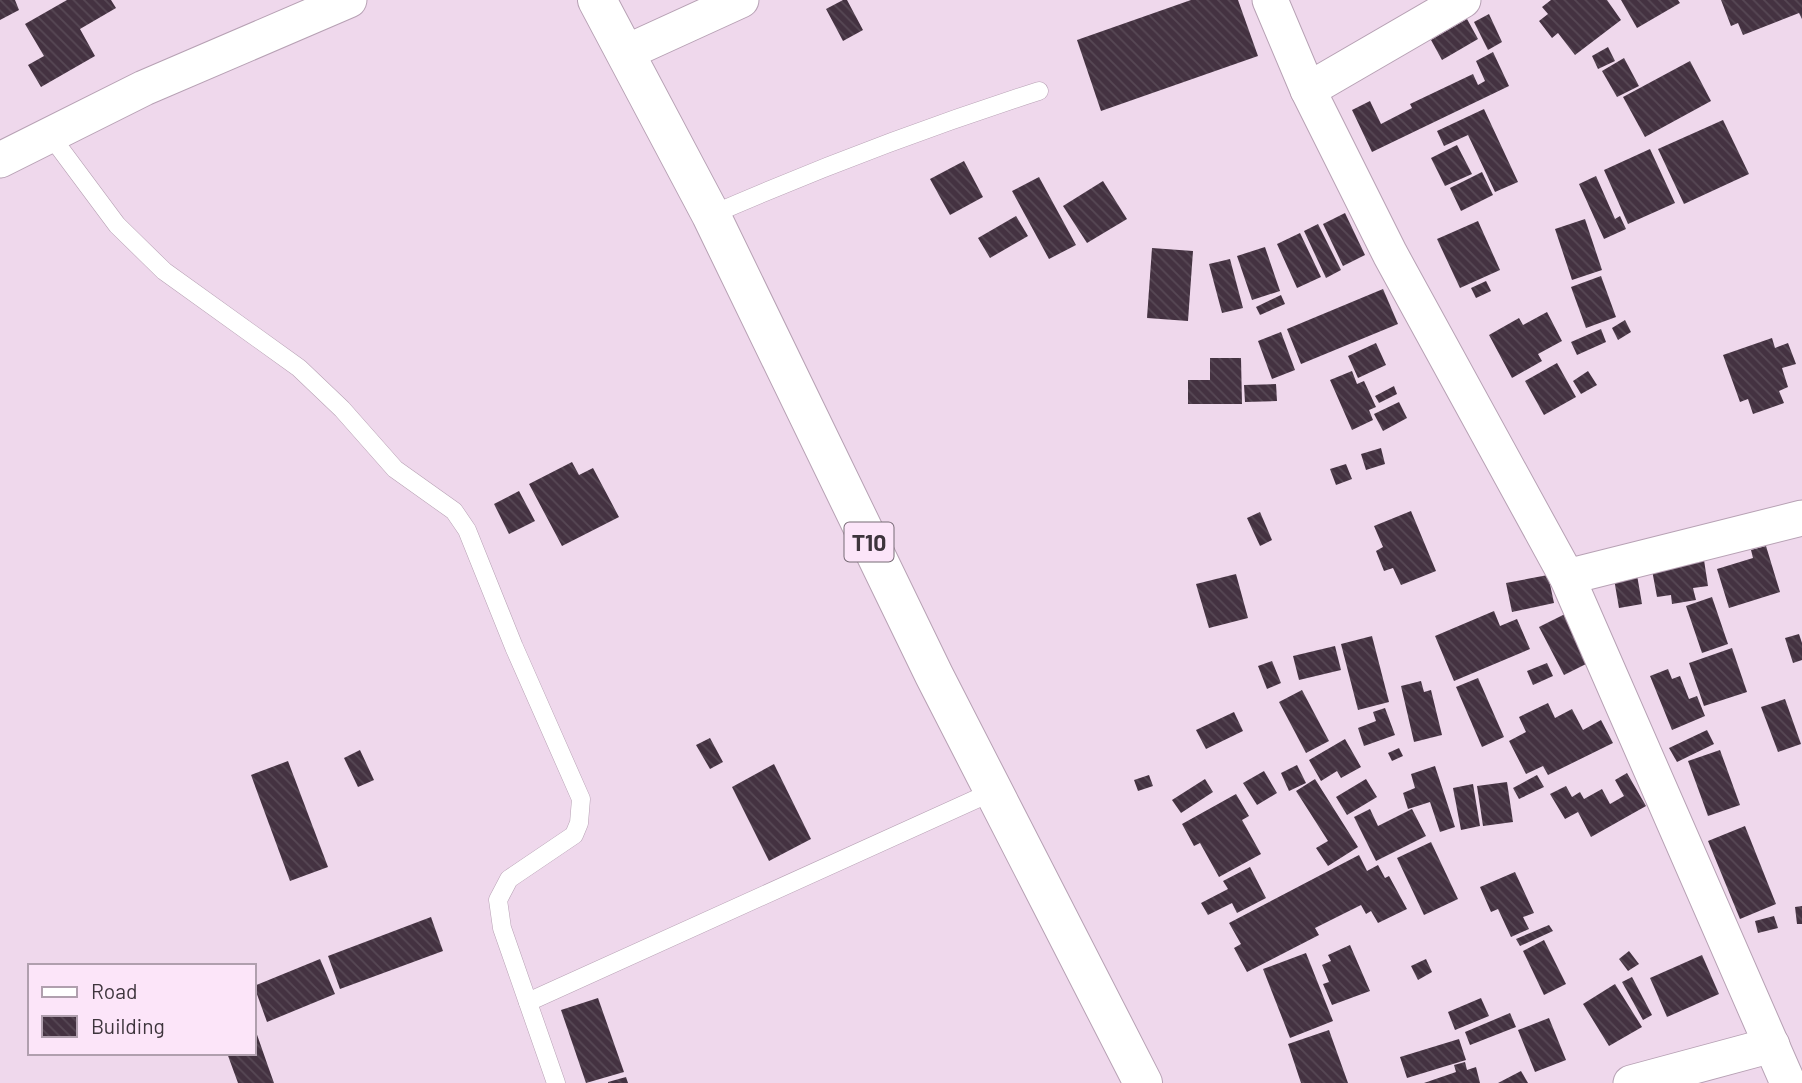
<svg xmlns="http://www.w3.org/2000/svg" width="1802" height="1083" font-family="Barlow,sans-serif">
<defs>
<pattern id="building-back-hatch" width="6" height="6" patternUnits="userSpaceOnUse" patternTransform="scale(1.75)"><rect width="6" height="6" fill="#443241"/><path d="M-1 5l2 2M0 0l6 6M5-1l2 2" fill="none" stroke="#574855"/></pattern>
</defs>
<rect width="100%" height="100%" fill="#efd8ec"/>
<g fill="url(#building-back-hatch)">
<path d="M0 0H15L19 10 0 20Z"/>
<path d="M67 0H111L116 8 80 29 95 56 41 87 28 65 44 56 25 24Z"/>
<path d="M843 0H847L863 30 843 41 826 9Z"/>
<path d="M1191 0H1238L1258 56 1101 111 1077 40Z"/>
<path d="M1551 0H1607L1621 20 1575 55 1558 33 1552 38 1539 21 1548 14 1542 7Z"/>
<path d="M1621 0H1678L1680 3 1637 28Z"/>
<path d="M1721 0H1802V19L1799 13 1743 35 1738 23 1731 26Z"/>
<path d="M1489 14 1502 42 1488 50 1474 22Z"/>
<path d="M1467 19 1478 39 1442 60 1431 40Z"/>
<path d="M1608 47 1615 61 1598 69 1592 56Z"/>
<path d="M1493 52 1509 86 1372 152 1352 110 1370 101 1381 124 1412 108 1410 104 1473 74 1478 85 1485 81 1476 61Z"/>
<path d="M1624 58 1639 86 1617 97 1602 71Z"/>
<path d="M1690 61 1711 101 1645 137 1623 97Z"/>
<path d="M1484 109 1518 182 1495 192 1468 135 1444 146 1437 131Z"/>
<path d="M1723 120 1749 174 1684 204 1658 149Z"/>
<path d="M1457 145 1472 174 1445 186 1431 158Z"/>
<path d="M1650 149 1675 203 1628 224 1604 170Z"/>
<path d="M964 161 983 197 950 215 930 179Z"/>
<path d="M1482 172 1493 195 1461 211 1450 188Z"/>
<path d="M1596 176 1615 219 1620 216 1626 229 1604 239 1579 184Z"/>
<path d="M1039 177 1076 245 1049 259 1012 191Z"/>
<path d="M1103 181 1127 219 1087 243 1063 206Z"/>
<path d="M1345 213 1365 255 1343 266 1323 224Z"/>
<path d="M1016 216 1028 236 990 258 978 238Z"/>
<path d="M1585 219 1602 270 1572 280 1555 229Z"/>
<path d="M1478 221 1500 270 1460 288 1437 239Z"/>
<path d="M1318 224 1341 270 1326 278 1304 231Z"/>
<path d="M1300 233 1321 277 1297 288 1277 244Z"/>
<path d="M1265 247 1280 291 1252 300 1237 256Z"/>
<path d="M1152 248 1193 251 1188 321 1147 318Z"/>
<path d="M1230 259 1243 308 1222 313 1209 264Z"/>
<path d="M1601 276 1616 317 1586 328 1571 287Z"/>
<path d="M1486 281 1491 291 1476 298 1471 288Z"/>
<path d="M1383 289 1398 324 1301 364 1287 329Z"/>
<path d="M1281 295 1285 304 1260 315 1256 307Z"/>
<path d="M1547 312 1562 341 1538 354 1542 361 1512 378 1489 335 1519 318 1523 325Z"/>
<path d="M1625 320 1631 332 1618 340 1612 328Z"/>
<path d="M1601 329 1606 342 1577 355 1571 342Z"/>
<path d="M1281 332 1295 370 1272 379 1258 341Z"/>
<path d="M1772 338 1775 348 1788 343 1796 364 1782 368 1788 387 1779 391 1784 403 1753 414 1748 399 1740 402 1723 355Z"/>
<path d="M1376 343 1386 365 1358 378 1348 356Z"/>
<path d="M1210 358H1241L1242 404H1188V380H1210Z"/>
<path d="M1557 363 1576 397 1544 415 1525 381Z"/>
<path d="M1352 371 1357 384 1364 381 1376 407 1369 410 1373 420 1352 430 1330 380Z"/>
<path d="M1588 371 1597 385 1581 394 1573 381Z"/>
<path d="M1276 384 1277 401 1245 402 1244 385Z"/>
<path d="M1394 386 1397 394 1379 403 1375 396Z"/>
<path d="M1399 402 1407 418 1383 431 1374 414Z"/>
<path d="M1381 448 1385 464 1366 470 1361 454Z"/>
<path d="M572 462 579 475 593 468 619 517 562 546 529 484Z"/>
<path d="M1346 464 1352 479 1336 485 1330 469Z"/>
<path d="M519 491 535 521 509 534 494 504Z"/>
<path d="M1411 511 1436 571 1401 585 1393 568 1384 571 1376 551 1383 547 1374 526Z"/>
<path d="M1260 512 1272 540 1260 546 1247 518Z"/>
<path d="M1766 546 1780 592 1729 608 1717 569 1753 558 1751 550Z"/>
<path d="M1704 560 1708 586 1693 588 1696 600 1672 604 1671 595 1657 597 1652 570Z"/>
<path d="M1236 574 1248 618 1209 628 1196 584Z"/>
<path d="M1548 575 1554 603 1512 612 1506 583Z"/>
<path d="M1637 575 1642 604 1619 608 1614 579Z"/>
<path d="M1712 597 1728 644 1702 653 1686 606Z"/>
<path d="M1494 611 1500 626 1517 619 1530 649 1454 681 1435 636Z"/>
<path d="M1565 614 1590 662 1564 675 1539 627Z"/>
<path d="M1799 634 1802 643V660L1793 663 1785 638Z"/>
<path d="M1372 636 1389 702 1358 710 1341 644Z"/>
<path d="M1335 646 1341 670 1299 680 1293 656Z"/>
<path d="M1732 648 1747 692 1704 706 1689 663Z"/>
<path d="M1272 661 1281 683 1267 689 1258 666Z"/>
<path d="M1547 663 1553 676 1533 685 1527 671Z"/>
<path d="M1668 669 1672 679 1680 676 1689 699 1697 696 1705 716 1672 730 1650 676Z"/>
<path d="M1478 678 1504 737 1482 747 1456 687Z"/>
<path d="M1421 681 1424 692 1431 690 1442 735 1414 742 1401 686Z"/>
<path d="M1302 690 1329 741 1306 753 1279 702Z"/>
<path d="M1785 699 1801 744 1778 752 1761 707Z"/>
<path d="M1548 703 1555 718 1572 709 1583 730 1601 720 1613 743 1548 775 1543 766 1526 774 1509 741 1526 732 1519 717Z"/>
<path d="M1385 708 1395 735 1364 746 1358 728 1376 721 1373 712Z"/>
<path d="M1234 712 1243 731 1206 749 1196 730Z"/>
<path d="M1707 730 1714 744 1677 762 1669 748Z"/>
<path d="M710 738 723 762 710 769 696 745Z"/>
<path d="M1345 739 1361 767 1341 778 1337 771 1321 781 1309 760Z"/>
<path d="M1399 748 1403 756 1392 761 1388 753Z"/>
<path d="M360 750 374 780 358 787 344 758Z"/>
<path d="M1720 750 1740 805 1708 816 1688 761Z"/>
<path d="M288 761 328 867 290 881 251 775Z"/>
<path d="M774 764 811 839 769 861 732 787Z"/>
<path d="M1297 765 1306 783 1289 791 1281 773Z"/>
<path d="M1435 766 1455 827 1440 832 1430 802 1408 809 1403 793 1415 788 1411 774Z"/>
<path d="M1264 771 1277 793 1257 805 1243 783Z"/>
<path d="M1627 773 1646 806 1591 837 1578 812 1565 819 1550 794 1566 786 1572 797 1580 792 1584 799 1602 789 1610 804 1624 796 1615 780Z"/>
<path d="M1149 775 1153 786 1138 791 1134 780Z"/>
<path d="M1537 775 1544 787 1519 799 1513 788Z"/>
<path d="M1205 779 1213 792 1181 813 1172 800Z"/>
<path d="M1315 779 1358 847 1328 866 1316 848 1328 841 1296 791Z"/>
<path d="M1366 779 1377 797 1347 815 1336 797Z"/>
<path d="M1507 782 1513 822 1483 826 1477 786Z"/>
<path d="M1473 784 1480 826 1461 830 1453 788Z"/>
<path d="M1236 794 1249 816 1242 820 1261 854 1219 877 1200 843 1194 846 1182 824Z"/>
<path d="M1370 809 1378 826 1412 809 1426 836 1376 861 1354 817Z"/>
<path d="M1745 826 1776 904 1740 919 1708 841Z"/>
<path d="M1431 842 1458 899 1424 915 1397 858Z"/>
<path d="M1359 855 1367 871 1378 865 1385 878 1389 876 1407 909 1378 923 1371 911 1366 914 1361 905 1315 928 1319 935 1247 972 1234 948 1241 944 1229 923Z"/>
<path d="M1250 867 1266 898 1237 913 1232 903 1208 915 1201 903 1228 889 1223 881Z"/>
<path d="M1515 872 1534 913 1523 917 1529 929 1511 937 1498 909 1491 912 1480 887Z"/>
<path d="M1802 906V924H1797L1795 907Z"/>
<path d="M1774 916 1778 928 1758 933 1755 921Z"/>
<path d="M431 917 443 951 340 989 328 956Z"/>
<path d="M1549 925 1553 931 1520 946 1516 939Z"/>
<path d="M1544 940 1566 984 1544 995 1523 951Z"/>
<path d="M1350 945 1370 991 1332 1005 1323 984 1329 982 1322 965 1331 961 1328 955Z"/>
<path d="M1629 951 1639 964 1628 971 1619 959Z"/>
<path d="M1306 953 1333 1021 1290 1038 1263 969Z"/>
<path d="M1702 955 1719 994 1667 1017 1650 978Z"/>
<path d="M320 959 335 994 267 1022 254 986Z"/>
<path d="M1426 959 1432 972 1418 980 1411 966Z"/>
<path d="M1632 977 1652 1015 1643 1020 1622 982Z"/>
<path d="M1615 984 1642 1027 1609 1046 1583 1004Z"/>
<path d="M598 998 624 1072 586 1083 561 1010Z"/>
<path d="M1481 998 1489 1016 1455 1030 1448 1012Z"/>
<path d="M1510 1013 1516 1027 1470 1045 1465 1032Z"/>
<path d="M1549 1018 1566 1060 1535 1072 1518 1030Z"/>
<path d="M254 1026 269 1069 274 1083H238L227 1053H254Z"/>
<path d="M1329 1030 1348 1083H1301L1288 1044Z"/>
<path d="M1459 1039 1466 1060 1407 1078 1400 1057Z"/>
<path d="M1465 1062 1467 1070 1476 1067 1480 1083H1424L1456 1072 1454 1065Z"/>
<path d="M1521 1071 1528 1083H1498Z"/>
<path d="M626 1077 628 1083H608V1082Z"/>
</g>
<g fill="none" stroke-linecap="round" stroke-linejoin="round">
<g stroke="#b7a1b4" stroke-width="19">
<g id="lane">
<path d="M50 135 117 225 164 271 299 368 342 409 395 469 454 511 467 530 514 647 581 799 579 823 574 835 509 879 498 900 502 928 556 1083"/>
<path d="M711 215C819 168 927 127 1039 91"/>
<path d="M528 1002 994 791"/>
</g>
</g>
<g stroke="#b7a1b4" stroke-width="37">
<g id="street">
<path d="M1270 0 1308 90 1390 254 1567 577 1788 1083"/>
<path d="M625 53 741 0"/>
<path d="M1308 90 1463 0"/>
<path d="M0 160 144 88 349 0"/>
<path d="M1567 577 1802 518"/>
<path d="M1631 1083 1772 1045"/>
</g>
</g>
<g stroke="#b7a1b4" stroke-width="40">
<path id="highway" d="M597 0 711 215 934 675 1143 1083"/>
</g>
<use href="#lane" stroke="#fff" stroke-width="18"/>
<use href="#street" stroke="#fff" stroke-width="35"/>
<use href="#highway" stroke="#fff" stroke-width="38"/>
</g>
<g text-anchor="middle" dominant-baseline="central" stroke-width="7" stroke-linejoin="round" paint-order="stroke">
<rect fill="#fce5f9" stroke="#776a75" stroke-width="2" x="844.5" y="522.5" width="49" height="39" rx="5"/>
<g font-size="23" font-weight="bold" fill="#3e353d">
<text x="869" y="542">T10</text>
</g>
</g>
<rect x="28" y="964" width="228" height="91" fill="#fce5f9" stroke="#b09fae" stroke-width="2"/>
<rect x="42" y="987" width="35" height="10" fill="#ffffff" stroke="#b09fae" stroke-width="2"/>
<text x="91" y="999" font-size="21" fill="#3e353d">Road</text>
<rect x="42" y="1016" width="35" height="21" fill="url(#building-back-hatch)" stroke="#b09fae" stroke-width="2"/>
<text x="91" y="1034" font-size="21" fill="#3e353d">Building</text>
</svg>
